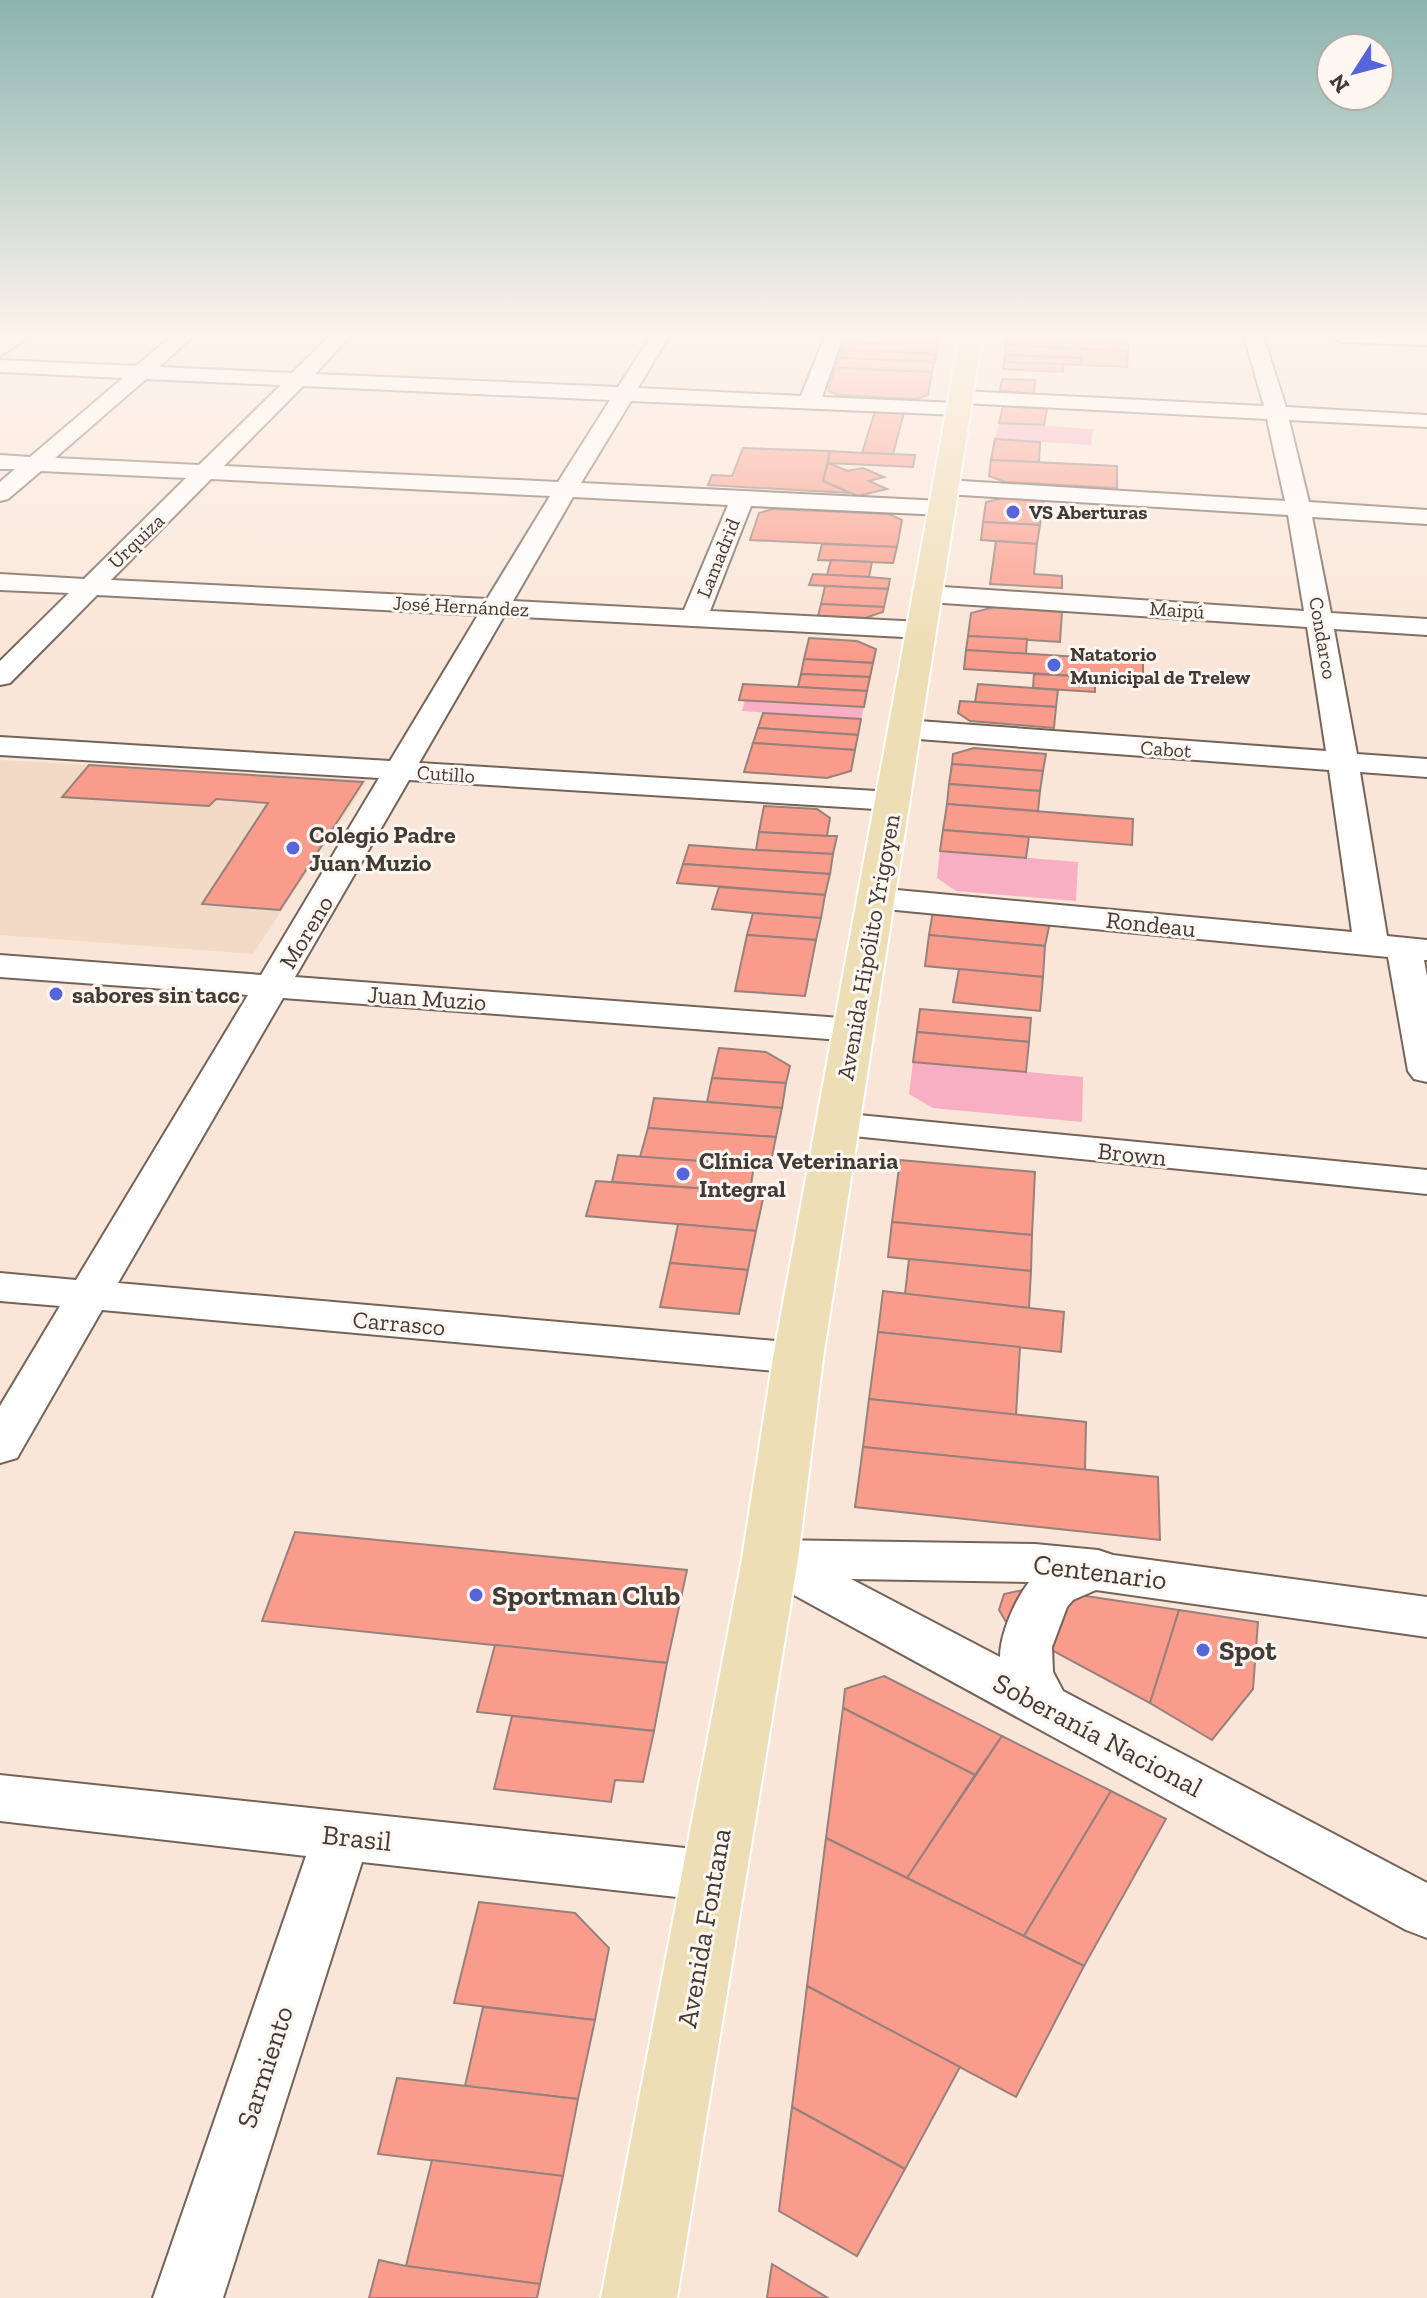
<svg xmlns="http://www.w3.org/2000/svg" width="1427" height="2298" font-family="'Zilla Slab',serif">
<rect width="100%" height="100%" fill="#fae6d8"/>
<path fill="#f3dac6" d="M0 760 368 780 253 954 0 935Z"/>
<g fill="#f8afc3">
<path d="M999 423 1093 429 1091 445 995 439Z"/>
<path d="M745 700 864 707 861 719 742 711Z"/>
<path d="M940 851 1078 862 1076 901 956 891 937 878Z"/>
<path d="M913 1062 1083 1077 1082 1122 933 1108 909 1094Z"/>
</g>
<g fill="#fa9c8c" stroke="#97817c" stroke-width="2">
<path d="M883 336H940L936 354 841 350 845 342 881 343Z"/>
<path d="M1007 336 1128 342V351L1006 345Z"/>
<path d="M1006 345 1128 351 1127 367 1080 365 1081 358 1005 355Z"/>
<path d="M841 350 936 354 935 362 839 358Z"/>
<path d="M1005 355 1081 358 1080 365 1004 362Z"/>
<path d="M839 358 935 362 932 372 835 368Z"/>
<path d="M1004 362 1063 364V372L1003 369Z"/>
<path d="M835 368 932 372 928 395 917 399 838 395 828 391Z"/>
<path d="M1002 379 1035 380 1034 395 1000 390Z"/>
<path d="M1003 406 1047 409 1044 425 999 423Z"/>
<path d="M875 411 904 413 893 454 862 453Z"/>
<path d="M995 439 1040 442 1039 462 991 460Z"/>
<path d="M743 448 830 451 823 481 850 493 708 485 712 475 732 476Z"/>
<path d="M830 451 862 453 915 455 913 467 828 463Z"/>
<path d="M991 460 1117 466V488L1005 482 989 476Z"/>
<path d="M828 463 848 471 863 468 884 477 869 481 887 489 858 496 823 481Z"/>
<path d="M1008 497 1044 499 1040 525 983 522 986 502Z"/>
<path d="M773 509 889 514 902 520 897 547 750 540 759 513Z"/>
<path d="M983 522 1040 525 1037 544 981 540Z"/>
<path d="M996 541 1037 544 1034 574 1062 576V588L990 584Z"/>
<path d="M822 544 897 547 893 563 818 560Z"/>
<path d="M831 560 872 562 869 577 827 575Z"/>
<path d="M813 574 869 577 890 579 888 589 809 585Z"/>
<path d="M825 586 888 589 884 607 821 604Z"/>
<path d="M821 604 884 607 883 612 865 618 818 616Z"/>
<path d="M995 607 1062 612 1060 642 968 636 971 613Z"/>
<path d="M968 636 1027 639 1026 654 966 650Z"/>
<path d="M809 638 857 641 876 649 873 663 804 659Z"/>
<path d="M966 650 1143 661V680L964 669Z"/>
<path d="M804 659 873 663 870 677 801 674Z"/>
<path d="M801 674 870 677 867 691 798 687Z"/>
<path d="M1034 674 1095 677V692L1033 688Z"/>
<path d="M743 684 798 687 867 691 864 707 739 700Z"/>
<path d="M978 684 1058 690 1056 707 975 702Z"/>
<path d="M960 701 1056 707 1054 728 970 721 958 713Z"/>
<path d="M763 713 861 719 858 735 758 728Z"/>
<path d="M758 728 858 735 855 750 753 743Z"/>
<path d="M753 743 855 750 851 771 827 778 744 772Z"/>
<path d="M974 748 1046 754 1043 771 952 764 953 754Z"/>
<path d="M952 764 1043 771 1040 791 949 784Z"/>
<path d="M89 765 363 782 280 910 202 904 268 803 216 799 209 806 62 797Z"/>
<path d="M949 784 1040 791 1038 811 947 804Z"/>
<path d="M947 804 1133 819 1132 845 943 830Z"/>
<path d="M764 806 817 809 830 818 827 836 759 832Z"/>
<path d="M943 830 1029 837 1026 858 940 851Z"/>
<path d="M759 832 827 836H837L833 854 756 850Z"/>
<path d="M689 845 756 850 833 854 830 874 683 864Z"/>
<path d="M683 864 830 874 825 895 677 883Z"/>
<path d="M719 887 825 895 821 918 753 913 712 909Z"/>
<path d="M933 911 1050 922 1045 946 929 935Z"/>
<path d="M753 913 821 918 816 940 747 935Z"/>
<path d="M747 935 816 940 805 996 735 991Z"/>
<path d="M929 935 1045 946 1043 977 925 966Z"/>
<path d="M959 969 1043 977 1040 1011 953 1002Z"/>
<path d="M920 1009 1031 1018 1029 1042 917 1032Z"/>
<path d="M917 1032 1029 1042 1026 1072 913 1062Z"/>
<path d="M719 1048 766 1052 790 1066 786 1083 712 1078Z"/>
<path d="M712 1078 786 1083 782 1108 707 1102Z"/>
<path d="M654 1098 707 1102 782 1108 776 1137 648 1128Z"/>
<path d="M648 1128 776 1137 770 1166 640 1157Z"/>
<path d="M618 1155 754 1165 750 1192 612 1182Z"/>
<path d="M900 1160 1035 1172 1032 1235 892 1222Z"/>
<path d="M596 1181 750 1192 764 1194 756 1231 586 1216Z"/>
<path d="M892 1222 1032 1235 1031 1271 888 1257Z"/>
<path d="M678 1224 756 1231 748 1270 670 1263Z"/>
<path d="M909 1259 1031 1271 1029 1308 905 1294Z"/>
<path d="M670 1263 748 1270 739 1314 660 1307Z"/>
<path d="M883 1291 1064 1312 1061 1352 878 1332Z"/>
<path d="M878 1332 1020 1347 1016 1415 869 1399Z"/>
<path d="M869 1399 1086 1422 1085 1470 863 1447Z"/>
<path d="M863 1447 1158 1477 1160 1540 855 1507Z"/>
<path d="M295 1532 687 1570 667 1663 262 1621Z"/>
<path d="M1033 1588 1179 1610 1150 1703 1009 1627 999 1610 1004 1594Z"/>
<path d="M1179 1610 1258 1622 1253 1689 1212 1740 1150 1703Z"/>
<path d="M495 1645 667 1663 654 1731 477 1712Z"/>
<path d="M884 1676 1002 1736 975 1775 843 1708 845 1689Z"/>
<path d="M843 1708 975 1775 907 1878 826 1838Z"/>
<path d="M512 1716 654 1731 643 1782 615 1780 611 1802 494 1789Z"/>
<path d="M1002 1736 1111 1791 1024 1936 907 1878Z"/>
<path d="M1111 1791 1166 1819 1084 1966 1024 1936Z"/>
<path d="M826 1838 1084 1966 1016 2097 807 1986Z"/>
<path d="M479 1902 575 1913 609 1948 595 2020 454 2003Z"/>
<path d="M807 1986 960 2067 905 2169 792 2107Z"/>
<path d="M483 2007 595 2020 578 2099 465 2086Z"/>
<path d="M397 2078 578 2099 563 2176 378 2154Z"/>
<path d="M792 2107 905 2169 857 2256 779 2211Z"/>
<path d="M432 2160 563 2176 540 2284 406 2266Z"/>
<path d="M379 2260 406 2266 540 2284 537 2298H369Z"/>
<path d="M772 2264 828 2298H767Z"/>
</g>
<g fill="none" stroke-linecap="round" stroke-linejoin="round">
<g stroke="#746357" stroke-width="4">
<g id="minor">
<path d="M9 336H31L0 356V341Z"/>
<path d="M172 336H193L159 367 292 373 330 336H350L315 374 618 387 651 336H669L638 388 801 396 825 336H843L822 397 958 403 951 397 961 391 1264 406 1244 336H1263L1286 407 1427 415V427L1289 420 1309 502 1427 510V524L1312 517 1331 613 1427 619V635L1334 629 1357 754 1427 759V777L1360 772 1387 936 1427 940V960H1424L1427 976V1082L1414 1079 1408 1071 1388 957 875 908 863 905 858 898 863 891 875 888 1352 932 1329 770 905 738 895 735 890 729 895 723 905 720 1326 751 1307 627 928 602 919 600 915 594 919 588 928 586 1304 611 1288 515 946 494 938 492 934 487 938 482 946 480 1285 501 1267 419 962 403 970 409 959 415 631 401 581 483 942 501 950 503 954 508 950 513 942 515 751 506 710 611 922 622 931 624 935 630 931 636 922 638 504 616 419 763 892 792 903 794 908 801 903 808 892 810 409 780 295 977 854 1019 867 1022 872 1030 867 1038 854 1041 283 998 118 1283 798 1343 814 1347 821 1358 814 1369 798 1373 102 1310 17 1458 0 1463V1406L60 1306 0 1301V1273L76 1280 248 995 0 977V955L261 975 379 778 0 755V737L390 761 478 615 97 595 10 683 0 685V661L69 593 0 590V574L84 579 186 478 41 471 8 499 0 501V482L15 469H0V455L30 457 123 378 0 372V360L136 366ZM146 379 281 385 199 465 55 458ZM303 386 610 400 558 482 224 466ZM211 479 550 496 487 599 111 580ZM573 497 728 505 684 610 513 601Z"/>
<path d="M1331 336H1427V345L1341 342Z"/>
<path d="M838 1113 1427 1170V1194L824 1133 818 1125 824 1117Z"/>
<path d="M770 1540 1035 1544 1098 1550 1113 1555 1427 1597V1637L1096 1590 1073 1600 1067 1607 1052 1647 1053 1672 1063 1691 1427 1883V1938L1406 1930 752 1572 745 1559 752 1546ZM851 1579 1029 1582C1015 1600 1000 1634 1000 1657Z"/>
<path d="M0 1775 713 1851 734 1858 742 1876 734 1894 713 1901 362 1862 223 2298H153L306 1856 0 1821Z"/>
</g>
</g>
<g stroke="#fff" stroke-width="4">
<path id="major" d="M960 336H982L823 1358 798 1559 677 2298H601L742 1559 773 1358Z"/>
</g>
<use href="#minor" fill="#fff" fill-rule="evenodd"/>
<use href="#major" fill="#eedeb5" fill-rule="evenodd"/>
</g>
<linearGradient id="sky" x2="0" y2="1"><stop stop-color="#8bb4af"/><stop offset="0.51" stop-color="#fdf4ed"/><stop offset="1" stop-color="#fdf4ed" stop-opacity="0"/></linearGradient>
<rect width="1427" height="657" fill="url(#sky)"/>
<g fill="#5565db" stroke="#fef6f0" stroke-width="3">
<circle cx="1013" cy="512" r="8"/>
<circle cx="1054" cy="665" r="8"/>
<circle cx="293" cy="848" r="8"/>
<circle cx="56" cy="994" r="8"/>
<circle cx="683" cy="1174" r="8"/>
<circle cx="476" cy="1595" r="8"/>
<circle cx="1203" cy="1650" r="8"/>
</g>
<g text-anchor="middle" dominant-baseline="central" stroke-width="6" stroke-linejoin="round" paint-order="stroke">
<g font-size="20" font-weight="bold" fill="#423a35" stroke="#fef6f0" text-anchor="start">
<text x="1029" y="512">VS Aberturas</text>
<text x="1070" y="654">Natatorio<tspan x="1070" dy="23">Municipal de Trelew</tspan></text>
</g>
<g font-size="20" fill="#423a35" stroke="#fef6f0">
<text transform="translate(136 541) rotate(-44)">Urquiza</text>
<text transform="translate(718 558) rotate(-68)">Lamadrid</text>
<text transform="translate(461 606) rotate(3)">José Hernández</text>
<text transform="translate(1177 610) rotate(4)">Maipú</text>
<text transform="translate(1323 638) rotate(80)">Condarco</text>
<text transform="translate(1166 749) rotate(4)">Cabot</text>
<text transform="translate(446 774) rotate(4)">Cutillo</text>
</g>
<g font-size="24" font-weight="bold" fill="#423a35" stroke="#fef6f0" text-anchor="start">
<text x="309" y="834">Colegio Padre<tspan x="309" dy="28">Juan Muzio</tspan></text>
<text x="72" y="994">sabores sin tacc</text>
<text x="699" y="1160">Clínica Veterinaria<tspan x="699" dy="28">Integral</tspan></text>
</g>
<g font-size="24" fill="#423a35" stroke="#fef6f0">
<text transform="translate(1151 924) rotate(6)">Rondeau</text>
<text transform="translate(306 932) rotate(-59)">Moreno</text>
<text transform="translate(868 947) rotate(-80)">Avenida Hipólito Yrigoyen</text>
<text transform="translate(427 998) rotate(4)">Juan Muzio</text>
<text transform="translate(1132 1154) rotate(6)">Brown</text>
<text transform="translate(399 1323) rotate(5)">Carrasco</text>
</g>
<g font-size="28" fill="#423a35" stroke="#fef6f0">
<text transform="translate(1100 1572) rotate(7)">Centenario</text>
<text transform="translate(1098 1735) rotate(28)">Soberanía Nacional</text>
<text transform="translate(357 1838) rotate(6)">Brasil</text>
<text transform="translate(704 1928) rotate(-80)">Avenida Fontana</text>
<text transform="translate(265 2067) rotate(-72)">Sarmiento</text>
</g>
<g font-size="28" font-weight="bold" fill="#423a35" stroke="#fef6f0" text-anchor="start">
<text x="492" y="1595">Sportman Club</text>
<text x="1219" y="1650">Spot</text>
</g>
</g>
<g transform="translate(1355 72) rotate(234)"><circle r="38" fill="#fef6f0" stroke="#b3aba5" stroke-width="2"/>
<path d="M0-6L14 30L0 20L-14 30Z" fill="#5565db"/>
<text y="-12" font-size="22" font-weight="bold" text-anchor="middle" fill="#423a35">N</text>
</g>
</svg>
